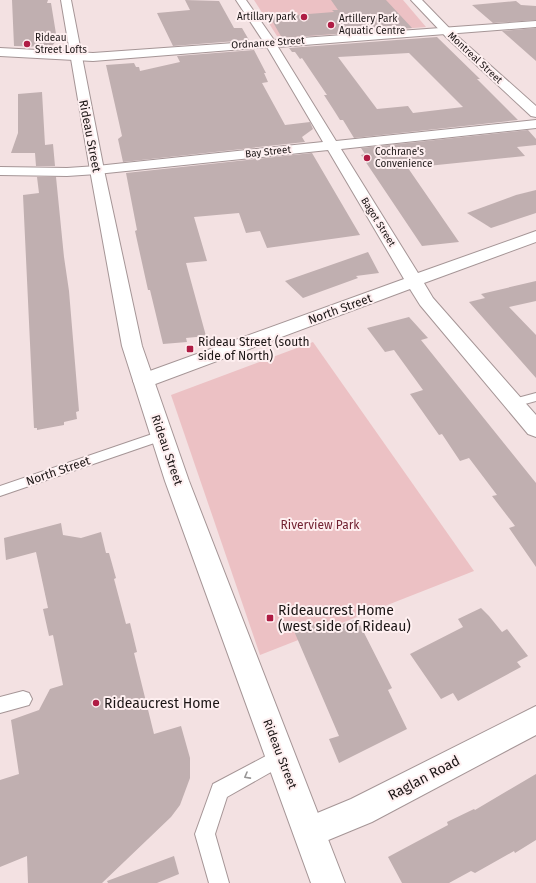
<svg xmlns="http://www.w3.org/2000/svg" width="536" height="883" font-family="'Fira Sans',sans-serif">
<rect width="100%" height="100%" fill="#f3e1e2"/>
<g fill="#ecc1c4">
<path d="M254 0H403L426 27 283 38 277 36Z"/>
<path d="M313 342 474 571 260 655 171 395Z"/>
</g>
<g fill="#c0afb0" fill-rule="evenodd">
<path d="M12 0H48L47 3H51L57 40 51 47 14 46Z"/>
<path d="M185 0 219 1 234 28H242L249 40 173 46 157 13 190 10Z"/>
<path d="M331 0H386L412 28 282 38 270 17 334 12 332 10H338Z"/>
<path d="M516 1 521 5 536 6V20L493 23 472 5Z"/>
<path d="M536 28V61L502 31Z"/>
<path d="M437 37 480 79H477L518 120 354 138 343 120H340L335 112 324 95H327L302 58 300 59 295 52H292L289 48ZM409 53 463 107 413 113 408 106 377 109 338 57Z"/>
<path d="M254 50 266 73H264L268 82 262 83 285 125 310 122 313 129 302 137 305 142 123 162 118 139 122 136 106 65 134 63 136 67H139L140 71 180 62 177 56Z"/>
<path d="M42 92 45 145 53 144 55 166H36L35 153H11L18 133V94Z"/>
<path d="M528 130 536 139V145L517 147 525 156 408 168 459 242 422 246 361 155 365 154 361 148Z"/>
<path d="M312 153 360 235 267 248 260 231 246 233 239 213 194 217 207 261 186 263 206 336 186 338 187 342 163 344 150 290H148L135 231 137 230 126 173Z"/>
<path d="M37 177H56L64 257 69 291 79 411 76 412 77 419 64 422V425L37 430V428H34L23 195 39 193Z"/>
<path d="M536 190V213L491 228 467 213 516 195Z"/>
<path d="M368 252 379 273 356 276 358 278 303 298 285 281Z"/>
<path d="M536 281V301L509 307 536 335V378L469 302 485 298 481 294Z"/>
<path d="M409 317 428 338 421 340 536 483V567L509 528 515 526 492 496 497 495 469 458 460 461 442 434 439 435 410 394 423 390 394 350 385 352 367 328Z"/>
<path d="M61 523 63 535 81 538 101 532 106 553H109L116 578 114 579 126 624 130 623 137 652 134 653 154 734 181 726 190 758V778L180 805 171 817 102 883H28L27 856 0 867V780L19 774 11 720 39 710 50 689 63 685 53 635 49 636 43 609 48 608 36 552 6 560 4 538Z"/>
<path d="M481 608 489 616 502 632 507 629 528 656 517 662 521 667 458 701 453 693 441 699 410 654 463 627 458 619Z"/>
<path d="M357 619 392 688 388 690 407 729 339 763 329 739 339 736 294 631 327 620 331 628Z"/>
<path d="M536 774V840L515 853 514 851 475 873 471 871 449 883H402L388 857 448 825 447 822 474 809 475 810Z"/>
<path d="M174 856 179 874 157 883H108L107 881Z"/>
</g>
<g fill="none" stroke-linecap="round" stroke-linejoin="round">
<g stroke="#a59596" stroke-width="2">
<g id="service">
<path d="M536 393V401L514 407 510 406 508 403 510 400Z"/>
<path d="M161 431 166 433 167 436 166 439 0 496V486Z"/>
<path d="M23 691 29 693 32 699 29 705 0 713V697Z"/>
<path d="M281 748 287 751 290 757 287 763 227 797 215 834 229 883H209L195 834 213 784Z"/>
</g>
</g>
<g stroke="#a59596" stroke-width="2">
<g id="minor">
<path d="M236 0H246L274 40 536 21V27L278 47 336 141 536 120V128L341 149 418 273 536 231V242L424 283 433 298 536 415V437L528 434 420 305 410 289 150 386 143 388 136 386 133 381 136 376 404 279 328 150 97 174 67 176 0 175V167L67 168 97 166 323 142 267 47 93 61 0 56V48L93 53 263 41Z"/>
<path d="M536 706V735L372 822 309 848 298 843 293 832 298 821 351 799Z"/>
</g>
</g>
<g stroke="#a59596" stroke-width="2">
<path id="tertiary" d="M61 0H71L104 170 142 346 189 481 345 883H311L165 481 122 346 90 170Z"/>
</g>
<g stroke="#a59596" stroke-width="2">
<path id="secondary" d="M411 0H422L455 34 536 106V117L531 116 447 38Z"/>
</g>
<use href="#service" fill="#fff" fill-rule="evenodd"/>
<use href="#minor" fill="#fff" fill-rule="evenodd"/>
<use href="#tertiary" fill="#fff" fill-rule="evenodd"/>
<use href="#secondary" fill="#fff" fill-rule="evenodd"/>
</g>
<defs><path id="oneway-chevron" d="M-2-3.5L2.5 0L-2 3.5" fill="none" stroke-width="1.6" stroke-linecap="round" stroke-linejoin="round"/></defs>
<use stroke="#989696" href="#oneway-chevron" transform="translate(247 776) rotate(151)"/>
<g fill="#af1c44" stroke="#feeff0" stroke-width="1.5">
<circle cx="304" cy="17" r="4"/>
<circle cx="331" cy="25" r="4"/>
<circle cx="27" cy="44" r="4"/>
<circle cx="367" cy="158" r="4"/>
<rect x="186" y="345" width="8" height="8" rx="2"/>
<rect x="266" y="614" width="8" height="8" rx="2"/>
<circle cx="96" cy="703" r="4"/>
</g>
<g text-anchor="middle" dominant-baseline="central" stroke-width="4" stroke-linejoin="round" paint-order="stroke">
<g font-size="10" fill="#1b1515" stroke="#feeff0" text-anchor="start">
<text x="296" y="17" text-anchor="end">Artillary park</text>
<text x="339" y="19">Artillery Park<tspan x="339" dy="12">Aquatic Centre</tspan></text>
<text x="35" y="38">Rideau<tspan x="35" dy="12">Street Lofts</tspan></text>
<text x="375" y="152">Cochrane's<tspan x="375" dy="12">Convenience</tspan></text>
</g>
<g font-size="10" fill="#1b1515" stroke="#feeff0">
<text transform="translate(268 43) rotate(-4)">Ordnance Street</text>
<text transform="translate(475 58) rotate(43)">Montreal Street</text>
<text transform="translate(268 152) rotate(-6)">Bay Street</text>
<text transform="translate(378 222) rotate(58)">Bagot Street</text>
</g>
<g font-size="12" fill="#1b1515" stroke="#feeff0">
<text transform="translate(90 136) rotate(79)">Rideau Street</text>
<text transform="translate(340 309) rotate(-20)">North Street</text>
<text transform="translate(167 450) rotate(71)">Rideau Street</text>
<text transform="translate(58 471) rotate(-19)">North Street</text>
<text transform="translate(280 754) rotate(69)">Rideau Street</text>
</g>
<g font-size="12" fill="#1b1515" stroke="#feeff0" text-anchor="start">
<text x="198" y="342">Rideau Street (south<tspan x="198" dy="14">side of North)</tspan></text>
</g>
<g font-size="12" fill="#712131" stroke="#feeff0">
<text x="320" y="525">Riverview Park</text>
</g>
<g font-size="14" fill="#1b1515" stroke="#feeff0" text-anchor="start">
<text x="278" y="610">Rideaucrest Home<tspan x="278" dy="16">(west side of Rideau)</tspan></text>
<text x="104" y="703">Rideaucrest Home</text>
</g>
<g font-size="14" fill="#1b1515" stroke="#feeff0">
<text transform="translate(424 778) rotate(-28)">Raglan Road</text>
</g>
</g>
</svg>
